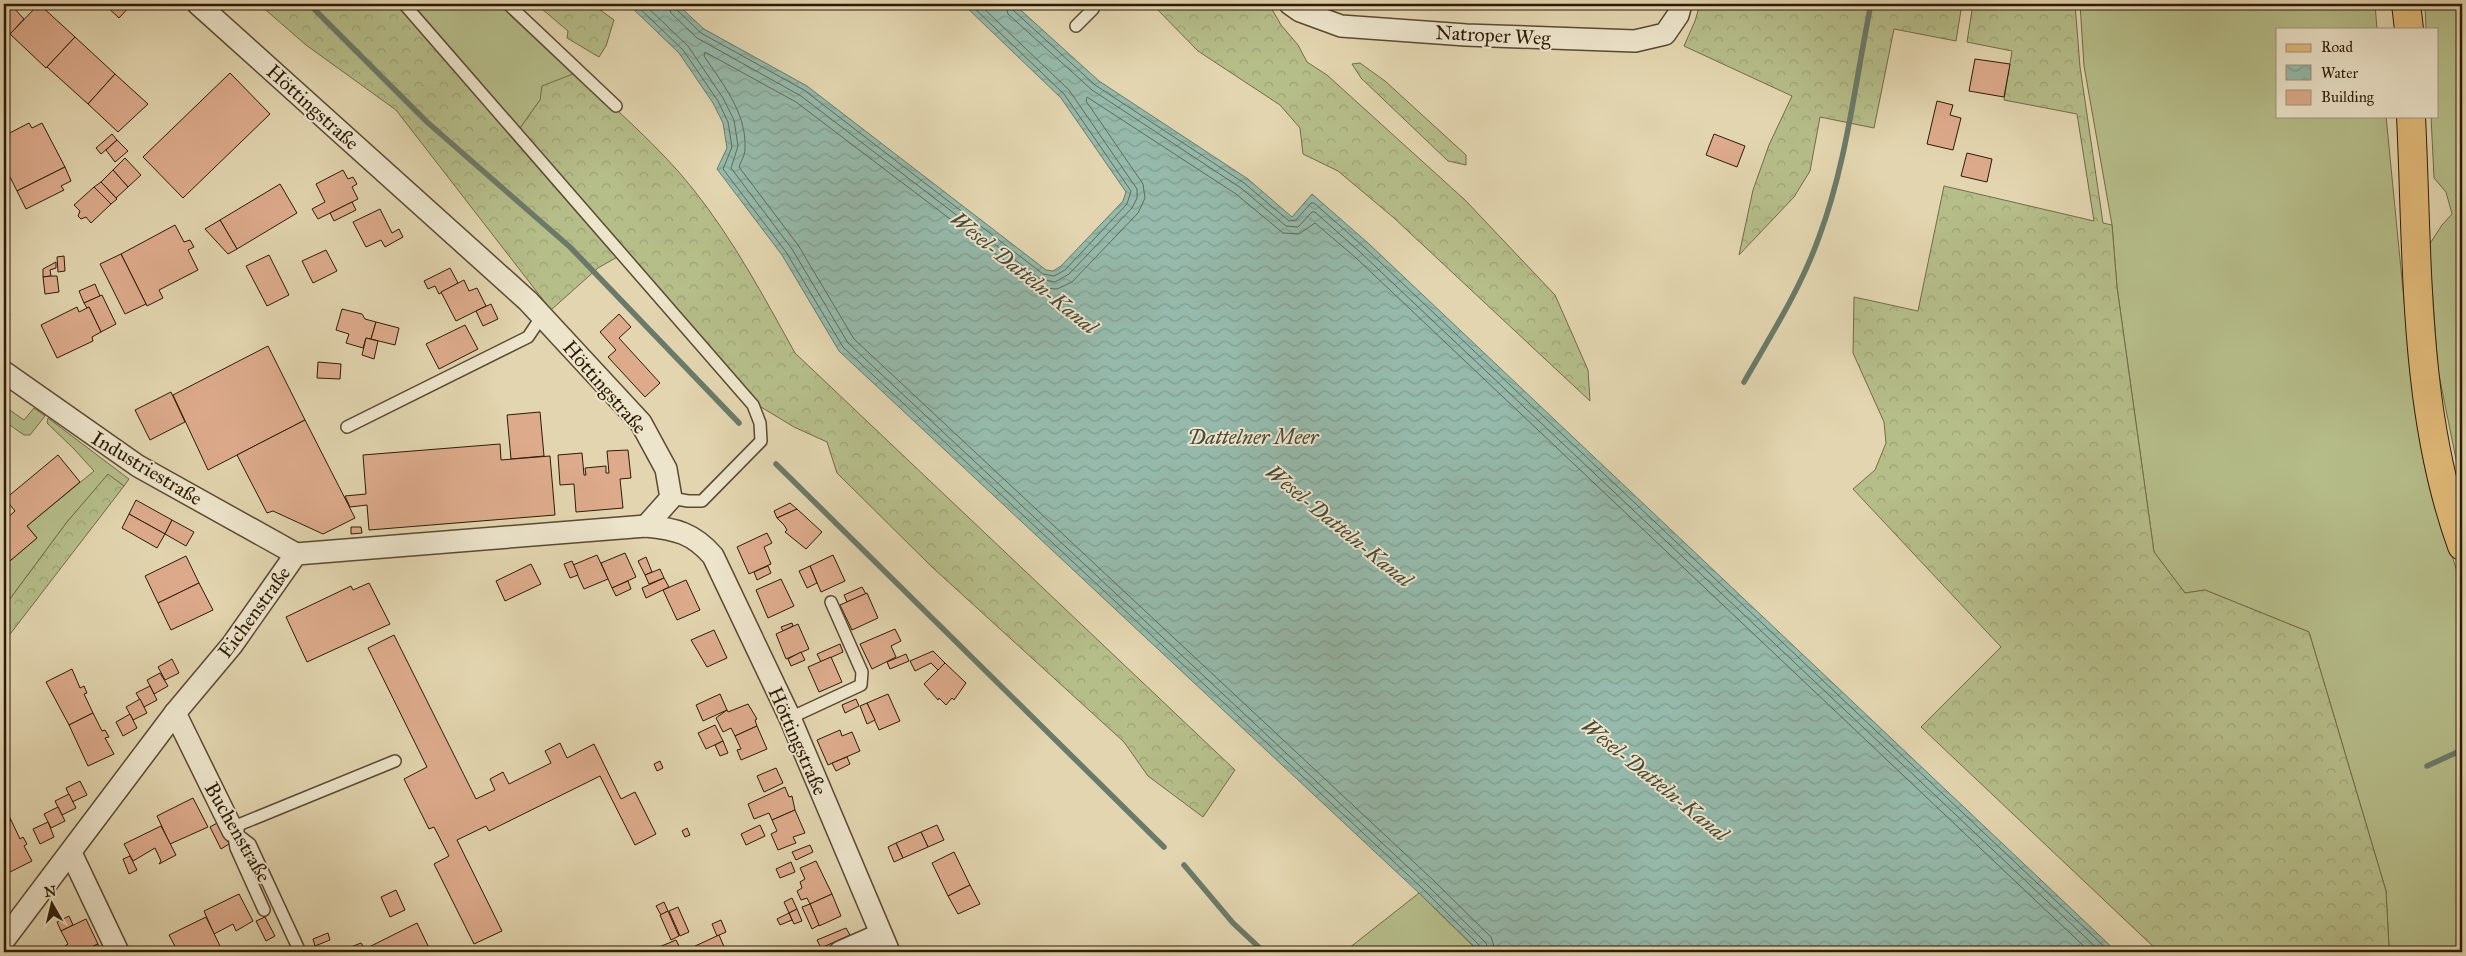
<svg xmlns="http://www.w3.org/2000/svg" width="2466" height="956" font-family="'IM FELL Great Primer',serif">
<defs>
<pattern id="forest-crowns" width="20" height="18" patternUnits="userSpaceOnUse" patternTransform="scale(1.25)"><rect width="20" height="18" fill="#b5bd89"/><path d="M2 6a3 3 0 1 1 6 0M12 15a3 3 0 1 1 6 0" fill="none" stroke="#9ca275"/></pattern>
<pattern id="water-waves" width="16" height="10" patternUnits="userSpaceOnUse" patternTransform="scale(1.25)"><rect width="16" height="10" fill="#95b9aa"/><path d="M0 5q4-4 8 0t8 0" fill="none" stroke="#819e91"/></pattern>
</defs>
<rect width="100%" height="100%" fill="#e2d5af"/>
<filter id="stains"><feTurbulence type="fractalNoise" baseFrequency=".004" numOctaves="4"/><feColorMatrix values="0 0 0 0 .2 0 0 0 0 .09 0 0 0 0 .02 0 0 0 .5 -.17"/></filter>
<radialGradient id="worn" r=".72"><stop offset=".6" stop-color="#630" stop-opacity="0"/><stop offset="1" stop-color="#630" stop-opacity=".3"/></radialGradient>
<g fill="#b5bd89" stroke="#716c47">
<path d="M407 4H504L578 72 540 100 518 131Z"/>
<path d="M2080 4H2375L2377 29H2277V116H2386L2412 382 2430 486 2462 587V952H2392L2389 947 2386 891 2309 632 2205 590 2185 593 2154 552 2117 287 2112 225 2084 66Z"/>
<path d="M2425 4H2462V489L2438 370 2429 245 2442 225 2452 214 2446 192 2434 178 2431 116H2437V29H2426Z"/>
<path d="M4 406 24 420 34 408 45 416 30 435H24L4 421Z"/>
<path d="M48 418 129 479 124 486 108 475 67 522 4 607V566L37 538 27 526 94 471 74 449 47 423Z"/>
<path d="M1419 893 1479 952H1344Z"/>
</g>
<g fill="url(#forest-crowns)" stroke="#716c47">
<path d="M259 4H400L619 256 598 268 551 310 396 110 306 45Z"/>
<path d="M536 4H592L614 20 606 46 599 57 567 38 568 31Z"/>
<path d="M1152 4H1264L1273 11 1281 25 1298 45 1307 62 1327 75 1465 200 1555 295 1588 370 1590 401 1394 218 1338 171 1303 154 1300 128 1280 105 1198 51Z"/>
<path d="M1700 4H1962L1956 41 1894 29 1874 128 1820 117 1810 171 1794 197 1739 255 1753 190 1769 145 1792 96 1684 46 1695 21Z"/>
<path d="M1973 4H2075L2080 67 2103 223 2112 225 2117 287 2154 552 2185 593 2205 590 2309 632 2386 891 2389 947 2392 952H2159L1921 727 2001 647 1853 489 1875 470 1886 443 1884 422 1853 353 1854 297 1918 311 1944 186 2094 221 2077 114 2004 100 2012 51 1967 42Z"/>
<path d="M1360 63 1385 81 1466 155V165L1448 161 1361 78 1352 64Z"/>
<path d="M578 72C616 111 659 146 693 189 733 239 764 297 795 353L1235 770 1203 817 1148 776 1124 742 932 567 837 473 827 442 794 427 756 404 518 131 540 100 542 86Z"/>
<path d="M108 474 124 486 4 642V607L67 522Z"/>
</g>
<path fill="url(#water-waves)" stroke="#6b7a68" d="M628 4H677L704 29 807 86 1046 270 1053 271 1061 266 1123 201 1126 192 1061 98 963 4H1014L1099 81 1248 179 1292 217 1312 194 1368 243 2117 952H1480L1419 893 839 351 782 255 717 169 727 148 723 123 713 103 679 53Z"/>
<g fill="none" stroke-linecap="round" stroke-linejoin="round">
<g stroke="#616a58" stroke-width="1">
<path d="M635 4 683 50 718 101 728 122 732 147 723 169 786 252 843 347 1423 889 1481 947 1483 952"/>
<path d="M644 4 688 46 723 98 734 120 738 146 731 168 792 249 848 343 1427 885 1486 943 1489 952"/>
<path d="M668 4 671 13 697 38 801 96 1040 279 1055 282 1069 274 1132 208 1137 198V189L1069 90 979 4"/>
<path d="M674 4 676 9 701 33 804 90 1043 274 1054 276 1065 270 1127 204 1131 191 1064 94 970 4"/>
<path d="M1005 4 1008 14 1092 90 1241 188 1286 226 1298 227 1312 212H1315L1360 252 2101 952"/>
<path d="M1011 4 1013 10 1095 85 1244 183 1289 221 1296 220 1311 203H1314L1364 247 2110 952"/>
<path d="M1496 952 1491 937 1432 879 854 339 798 245 739 167C741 161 745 155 745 149 747 113 722 83 704 56L705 52 796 102 1041 288 1057 289 1072 282 1138 213 1145 198 1143 184 1086 101 1087 97 1236 194 1283 233 1299 234 1315 223 1355 257 2090 952"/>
</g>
<g stroke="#6b7a68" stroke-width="5.5">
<path d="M309 4 427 122 570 247 739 423"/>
<path d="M1744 382C1771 335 1801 288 1819 237 1847 162 1855 82 1871 4"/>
<path d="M776 464 1164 847"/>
<path d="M2427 766 2462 750"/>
<path d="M1184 865 1233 923 1264 952"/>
</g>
</g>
<g fill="#ddab8c" stroke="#2d1b05">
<path d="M4 4H10L12 8 4 11Z"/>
<path d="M39 4 75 37 46 68 10 34Z"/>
<path d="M104 4H132L119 18Z"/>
<path d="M13 7 24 19 10 34 4 29V11Z"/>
<path d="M75 37 115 74 88 104 47 67Z"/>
<path d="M1975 59 2010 64 2004 97 1969 91Z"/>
<path d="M230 73 270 114 183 198 143 157Z"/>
<path d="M115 74 148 104 118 132 88 104Z"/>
<path d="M1937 101 1953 105 1950 115 1961 118 1953 150 1927 144Z"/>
<path d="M29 123 32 128 42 123 65 167 17 191 4 165V136Z"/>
<path d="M112 134 117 140 101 154 96 148Z"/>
<path d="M1714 134 1745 146 1737 167 1706 155Z"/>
<path d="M117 140 128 151 115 162 106 150Z"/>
<path d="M1967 153 1992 159 1987 182 1961 176Z"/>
<path d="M125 158 141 175 128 187 113 170Z"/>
<path d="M65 167 71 181 61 186 64 190 26 209 17 191Z"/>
<path d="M113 170 128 187 116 198 101 182Z"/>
<path d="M343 170 348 179 353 177 357 184 352 187 358 199 318 219 312 209 325 202 316 184Z"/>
<path d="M101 182 117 199 111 204 94 187Z"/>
<path d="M280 184 297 213 237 249 220 220Z"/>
<path d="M94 187 111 204 91 223 86 217 81 219 78 216 80 211 74 205Z"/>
<path d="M352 202 356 210 334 221 330 213Z"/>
<path d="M380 209 392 233 399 229 403 237 385 247 381 240 366 247 353 222Z"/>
<path d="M220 220 237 249 228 254 205 229Z"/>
<path d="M175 225 184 242 190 240 194 247 188 250 198 270 159 290 163 298 147 306 121 254Z"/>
<path d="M326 250 337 271 313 283 302 261Z"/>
<path d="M121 254 146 304 125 314 100 264Z"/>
<path d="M269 255 289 295 267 306 246 266Z"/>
<path d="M64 256 65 271 58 272 57 257Z"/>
<path d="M56 262V268L50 270 51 276 43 277V269Z"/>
<path d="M450 268 458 283 439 294 435 286 428 289 424 281Z"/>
<path d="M51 276H57L59 292 45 294 43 277Z"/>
<path d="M464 280 469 291 477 288 486 306 456 321 441 292Z"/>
<path d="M95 284 100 296 84 303 79 291Z"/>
<path d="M102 295 116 324 101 332 89 307 87 308 84 303Z"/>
<path d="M4 303 10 315 4 318Z"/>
<path d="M491 304 498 319 483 326 476 311Z"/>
<path d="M77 307 79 312 89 307 101 332 92 337 93 341 57 358 41 325Z"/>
<path d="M342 309 362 314 365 319 376 322 371 339 366 338 363 348 346 343 349 334 336 330Z"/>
<path d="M619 314 631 327 619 338 660 383 645 397 608 357 616 350 600 332Z"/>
<path d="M376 322 399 328 395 345 371 339Z"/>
<path d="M465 325 478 349 439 369 426 344Z"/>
<path d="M366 338 378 341 374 359 362 355Z"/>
<path d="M268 346 305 420 208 470 173 395Z"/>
<path d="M318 362 341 364 340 379 317 378Z"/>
<path d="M171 392 185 422 150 440 135 410Z"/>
<path d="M540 412 544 456 511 459 507 415Z"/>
<path d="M305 420 355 518 323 534 273 511 267 513 237 455Z"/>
<path d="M500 444 501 460 550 456 555 515 369 530 367 505 350 507 345 496 366 494 363 455Z"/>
<path d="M628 450 631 478 620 479 623 508 576 512 574 484 560 485 558 455 582 453 584 475H586L585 468 606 466V473H609L607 451Z"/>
<path d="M58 455 80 482 27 526 37 538 4 566V521L15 511 5 499Z"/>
<path d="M136 500 172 520 165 534 129 514Z"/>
<path d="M790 503 797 509 777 518 774 511Z"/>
<path d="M797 509 822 532 806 549 785 532 787 530 784 525 777 518Z"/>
<path d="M129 514 165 534 157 548 122 528Z"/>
<path d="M172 520 194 532 186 546 165 534Z"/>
<path d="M351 527H361L362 533 351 534Z"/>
<path d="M767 533 772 543 764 547 771 564 749 574 737 547Z"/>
<path d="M625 553 636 577 612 588 601 563Z"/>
<path d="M597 555 608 579 584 589 573 565Z"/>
<path d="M833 555 845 581 821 592 810 566Z"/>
<path d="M186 556 199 583 158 603 145 576Z"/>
<path d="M646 557 652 572 645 575 638 561Z"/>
<path d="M572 561 578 575 570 578 564 564Z"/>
<path d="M531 564 541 584 505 601 496 581Z"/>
<path d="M768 566 771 573 757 580 754 572Z"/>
<path d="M810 566 817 583 807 588 799 571Z"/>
<path d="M660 569 664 578 649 584 645 575Z"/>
<path d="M664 578 669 587 646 598 642 588Z"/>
<path d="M781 579 794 606 768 618 756 590Z"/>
<path d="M686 580 700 610 677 620 663 590Z"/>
<path d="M628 581 631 589 616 596 612 588Z"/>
<path d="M199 583 213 610 171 630 158 603Z"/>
<path d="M369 583 390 624 307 662 286 617 351 586 353 590Z"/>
<path d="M862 587 866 594 847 602 844 595Z"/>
<path d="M867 593 878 618 852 630 840 605Z"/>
<path d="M792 623 793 626 783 631 781 627Z"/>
<path d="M798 624 809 649 786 659 776 634Z"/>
<path d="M895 629 901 641 891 646 896 657 872 669 860 644Z"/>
<path d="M714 630 727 658 707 667 691 640Z"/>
<path d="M394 635 476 799 495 790 490 779 503 772 509 784 551 763 545 751 560 743 567 758 594 744 621 799 635 792 656 834 635 845 600 776 489 831 486 826 457 840 502 931 474 944 434 864 449 856 434 827 429 829 404 779 427 767 368 648Z"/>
<path d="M840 644 843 652 821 662 817 654Z"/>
<path d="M933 651 945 663 938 670 931 663 915 671 910 661Z"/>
<path d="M801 652 805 660 791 666 788 659Z"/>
<path d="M906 654 909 661 890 669 887 662Z"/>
<path d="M831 657 842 682 819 692 808 667Z"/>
<path d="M172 659 179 673 165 680 158 667Z"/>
<path d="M945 663 966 683 954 700 952 698 946 705 939 698 938 700 924 684Z"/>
<path d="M72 669 80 688 84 686 87 693 84 694 93 713 69 725 46 682Z"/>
<path d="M160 673 168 686 154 694 147 680Z"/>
<path d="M150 686 157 700 144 707 136 693Z"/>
<path d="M720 694 727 710 703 721 696 705Z"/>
<path d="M888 694 900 721 879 730 867 703Z"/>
<path d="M140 699 147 713 133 720 126 707Z"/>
<path d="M856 699 859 706 845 713 842 705Z"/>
<path d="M867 703 875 720 867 724 860 706Z"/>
<path d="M748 704 757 719 755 720 757 726 735 736 731 728 723 732 716 718 727 710 728 712Z"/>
<path d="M93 713 102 731 105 730 109 737 105 738 114 754 88 766 69 725Z"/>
<path d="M130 714 137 728 123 736 116 722Z"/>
<path d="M715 725 723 741 706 749 698 733Z"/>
<path d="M757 726 767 749 741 760 737 750 741 749 735 736Z"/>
<path d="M840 730 842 736 852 732 860 751 828 765 817 740Z"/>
<path d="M723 741 728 753 720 756 715 745Z"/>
<path d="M847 757 850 764 836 771 832 763Z"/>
<path d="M660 761 663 768 657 771 654 764Z"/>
<path d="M776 768 783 783 764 792 757 776Z"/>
<path d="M80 781 87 795 72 802 66 788Z"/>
<path d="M785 787 789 797 792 796 795 810 772 820 769 813 754 819 748 804Z"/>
<path d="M69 794 76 808 62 815 55 801Z"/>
<path d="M193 798 208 827 170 844 157 816Z"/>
<path d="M4 805 11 820 4 824Z"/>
<path d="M58 807 65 821 51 828 44 814Z"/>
<path d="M795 810 805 833 793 837 796 843 778 850 771 834 777 831 772 820Z"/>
<path d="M11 820 20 839 23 837 27 844 24 846 32 861 6 874 4 868V824Z"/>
<path d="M48 822 54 837 40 844 33 829Z"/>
<path d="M219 822 229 844 221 849 210 827Z"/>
<path d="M760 825 765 836 746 845 741 834Z"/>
<path d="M937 825 944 840 928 847 921 832Z"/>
<path d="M161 826 176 855 159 864 161 861 155 848 133 861 124 844Z"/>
<path d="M687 828 690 835 685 837 682 831Z"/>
<path d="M921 832 928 847 903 858 896 843Z"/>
<path d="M896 843 903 858 894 862 888 847Z"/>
<path d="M810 845 813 852 796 860 792 852Z"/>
<path d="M954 852 970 885 948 896 932 863Z"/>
<path d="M130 856 137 870 129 874 123 859Z"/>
<path d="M816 861 832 894 810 904 807 898 801 900 797 891 802 888 800 882 805 879 800 868Z"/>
<path d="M791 862 795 872 780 878 776 869Z"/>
<path d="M970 885 980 904 958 914 948 896Z"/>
<path d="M396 890 405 910 390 917 381 897Z"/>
<path d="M239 894 253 921 236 931 233 924 214 934 204 911Z"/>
<path d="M832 894 841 916 819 926 810 904Z"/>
<path d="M792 898 797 909 789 913 784 902Z"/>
<path d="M664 902 668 911 661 915 656 906Z"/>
<path d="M810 904 819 925 812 929 802 907Z"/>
<path d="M678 907 689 932 680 936 669 911Z"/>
<path d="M797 909 802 921 794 924 789 913Z"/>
<path d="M668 911 679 936 671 940 660 915Z"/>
<path d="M789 913 792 920 780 925 777 919Z"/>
<path d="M69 916 73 925 61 931 57 922Z"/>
<path d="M206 917 222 950 218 952H178L169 935Z"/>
<path d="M265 917 275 936 266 941 256 921Z"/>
<path d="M86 919 98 944 81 952H68L65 946 68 944 61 931Z"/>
<path d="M721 920 726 932 717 936 712 924Z"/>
<path d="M417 923 431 952H338L361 943 365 949Z"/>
<path d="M846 928 850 935 821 948 817 940Z"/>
<path d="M328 933 330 940 315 946 313 939Z"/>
<path d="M719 935 725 949 722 950 724 952H695L693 947Z"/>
<path d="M676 940 682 952H647Z"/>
<path d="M98 944 102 952H81Z"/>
</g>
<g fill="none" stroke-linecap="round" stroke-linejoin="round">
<g stroke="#5a4a30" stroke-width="14">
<g id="service">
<path d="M404 4 753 405 760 423 761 441 702 501H688L671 498"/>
<path d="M508 4 616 106"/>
<path d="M1076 26 1093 9 1088 4"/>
<path d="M347 427 528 337 542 316"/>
<path d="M790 718 861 685 862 672 831 602"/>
<path d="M231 828 395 761"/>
<path d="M233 831 250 844 300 952"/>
<path d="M233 831 236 848 264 910"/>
</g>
</g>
<g stroke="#5a4a30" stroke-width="24">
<g id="minor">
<path d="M198 4 528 301 641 423 666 469 671 498 646 526"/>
<path d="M1290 4 1300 11 1341 26 1466 35 1635 41 1665 34 1678 15 1681 4"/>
<path d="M4 372 138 466 296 554"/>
<path d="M175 713 233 831"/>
<path d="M71 853 118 952"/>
<path d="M4 940 175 713 232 645 296 554 646 526C676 529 693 533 713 556L790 718 889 952"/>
<path d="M840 952 881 934"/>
</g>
</g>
<g stroke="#2d1b05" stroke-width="30">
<g id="primary">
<path d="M2406 4 2409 29"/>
<path d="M2411 116C2418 259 2413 411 2462 546"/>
</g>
</g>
<use href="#service" stroke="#ece4cb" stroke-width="11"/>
<use href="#minor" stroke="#ece4cb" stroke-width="21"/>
<use href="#primary" stroke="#e1ba78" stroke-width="28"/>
</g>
<g text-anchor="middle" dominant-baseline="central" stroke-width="4" stroke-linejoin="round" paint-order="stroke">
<g font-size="20" fill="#2d1b05" stroke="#ece4cb">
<text transform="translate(1493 35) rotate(3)">Natroper Weg</text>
<text transform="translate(313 107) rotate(42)">Höttingstraße</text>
<text transform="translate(605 387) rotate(49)">Höttingstraße</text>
<text transform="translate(147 468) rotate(31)">Industriestraße</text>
<text transform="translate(254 612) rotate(-54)">Eichenstraße</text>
<text transform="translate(798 741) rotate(66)">Höttingstraße</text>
<text transform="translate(238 832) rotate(60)">Buchenstraße</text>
</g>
<g font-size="21" font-style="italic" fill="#4c4a37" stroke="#ece4cb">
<text transform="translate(1024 273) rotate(39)">Wesel-Datteln-Kanal</text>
<text x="1253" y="437">Dattelner Meer</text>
<text transform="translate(1339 526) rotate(39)">Wesel-Datteln-Kanal</text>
<text transform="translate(1655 780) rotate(39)">Wesel-Datteln-Kanal</text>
</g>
</g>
<rect width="2466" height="956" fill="none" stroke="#e2d5af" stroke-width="20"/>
<rect x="5" y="5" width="2456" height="946" fill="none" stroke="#2d1b05" stroke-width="2.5"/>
<rect x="10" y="10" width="2446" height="936" fill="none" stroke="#2d1b05"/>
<rect x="2276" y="28" width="162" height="90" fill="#ece4cb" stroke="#a0947c"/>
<rect x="2286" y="44" width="25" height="8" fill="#e1ba78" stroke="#a0947c"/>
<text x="2321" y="52" font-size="15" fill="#2d1b05">Road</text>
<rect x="2286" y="65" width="25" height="15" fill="url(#water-waves)" stroke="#a0947c"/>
<text x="2321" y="78" font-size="15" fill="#2d1b05">Water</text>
<rect x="2286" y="90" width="25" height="15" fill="#ddab8c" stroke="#a0947c"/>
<text x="2321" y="102" font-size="15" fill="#2d1b05">Building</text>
<g transform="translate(52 904) rotate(352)" stroke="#ece4cb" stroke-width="4" paint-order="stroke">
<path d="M0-4L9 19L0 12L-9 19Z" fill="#2d1b05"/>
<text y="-8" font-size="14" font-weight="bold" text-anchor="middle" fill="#2d1b05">N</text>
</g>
<rect width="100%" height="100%" filter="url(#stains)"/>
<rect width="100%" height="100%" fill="url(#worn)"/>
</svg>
